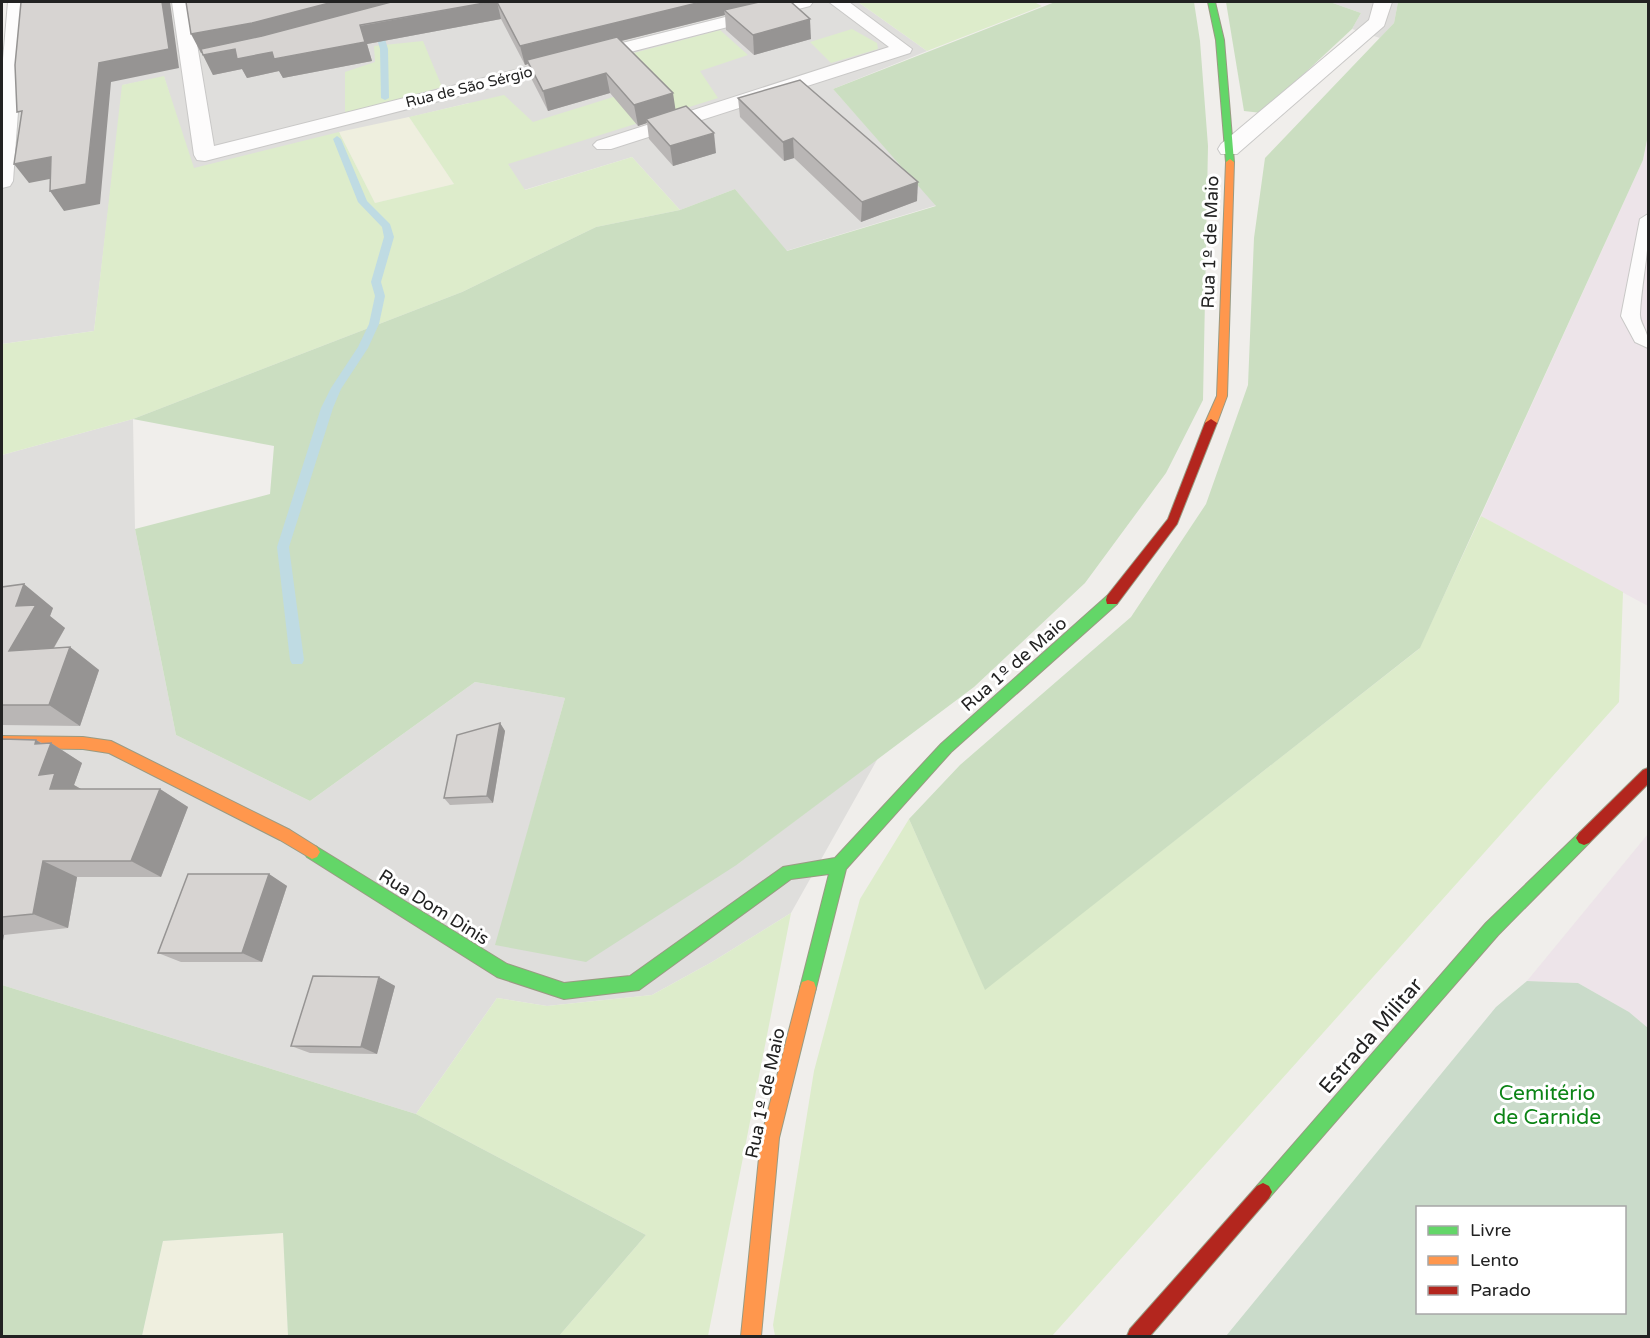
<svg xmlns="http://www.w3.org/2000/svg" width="1650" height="1338" font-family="'Varela Round',sans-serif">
<rect width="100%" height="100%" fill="#f0eeeb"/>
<g fill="#dfdedc">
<path d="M8 2H858L927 51 833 89 937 205 786 251 735 189 680 210 632 157 524 190 469 103 193 169 164 77 123 85 94 331 2 344V63Z"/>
<path d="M1330 2H1398L1394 23 1380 38 1352 29 1361 13Z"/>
<path d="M133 419 135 529 176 735 310 801 475 682 565 698 496 945 738 864 878 758 791 913 712 962 652 995 547 1006 497 998 416 1114 2 985V455Z"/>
</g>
<g fill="#ede4e9">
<path d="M1648 135V606L1481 516 1643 160Z"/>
<path d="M1648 834V1028L1629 1012 1578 983 1527 981Z"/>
</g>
<g fill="#efefdf">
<path d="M409 117 454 184 375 203 339 132Z"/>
<path d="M283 1233 288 1336H142L163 1241Z"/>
</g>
<g fill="#ddeccb">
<path d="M858 2H1034L1042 6 927 51Z"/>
<path d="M852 29 877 43 878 49 831 63 810 42Z"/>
<path d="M720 30 748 55 700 71 718 98 508 164 525 190 632 157 680 210 596 227 462 292 133 419 2 455V344L94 331 122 85 164 76 194 168 339 132 375 203 454 184 409 117 504 95 533 122 658 83 630 54Z"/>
<path d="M423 41 442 87 345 114V72L375 62 374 46Z"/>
<path d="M1481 516 1623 592 1619 702 1052 1336H775L773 1325 814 1071 860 899 909 819 985 989 1419 649Z"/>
<path d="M791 913 708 1336H559L646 1235 416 1114 497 998 547 1006 652 995 712 962Z"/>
</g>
<g fill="#cbdec1">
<path d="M1055 2H1194L1200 41 1208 146 1203 400 1166 473 1085 583 974 687 738 864 586 962 495 945 565 698 475 682 310 801 176 735 135 529 270 494 274 446 133 419 462 292 596 227 680 210 735 189 787 251 936 206 833 89Z"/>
<path d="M1226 2H1330L1361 13 1352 29 1262 113 1244 111Z"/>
<path d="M1398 2H1648V135L1643 160 1420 648 985 990 909 819 960 765 1131 617 1206 504 1248 385 1254 238 1265 158 1394 23Z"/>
<path d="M2 985 416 1114 646 1235 559 1336H288L283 1233 163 1241 142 1336H2Z"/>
</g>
<path fill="#cadbca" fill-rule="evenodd" d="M1527 981 1578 983 1629 1012 1648 1028V1336H1226L1496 1007ZM1418 1208H1624V1312H1418Z"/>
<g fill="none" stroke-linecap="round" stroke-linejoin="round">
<g fill="#bfdbe3" fill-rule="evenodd">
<path d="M378 27 382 29 388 49 389 98 385 100 381 98 380 49 374 29Z"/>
<path d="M337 136 341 139 367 201 390 224 394 237 381 282 385 296 379 324 368 348 341 389 333 408 289 547 304 660 302 664H292L290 660 277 547 321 408 331 388 358 347 369 324 375 296 371 282 384 237 382 227 358 202 333 139Z"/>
</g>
<g stroke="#c9c8c7" stroke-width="2">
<path id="lane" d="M1648 214C1650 250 1642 278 1640 313 1639 324 1650 331 1648 348L1635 342 1621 316 1640 219Z"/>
</g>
<g stroke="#c9c8c7" stroke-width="2">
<g id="street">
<path d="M8 2H26L13 181 10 186 2 188V71Z"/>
<path d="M172 2H190L214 146 785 2H813L810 6 205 161 197 160 194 155Z"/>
<path d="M829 2H849L912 49 910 53 611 149H597L593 145 597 141 889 47Z"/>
<path d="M1374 2H1392L1384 26 1237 154H1221L1218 149 1221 144 1369 20Z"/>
</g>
</g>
<g stroke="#999a82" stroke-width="2">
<g id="fast">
<path d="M1208 2H1215L1224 40 1234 162 1230 165 1226 162 1216 40Z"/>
<path d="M1112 595 1118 600 1117 604 951 752 846 869 816 988 814 994 808 996 802 994 800 988 829 874 791 879 639 990 564 999 497 977 307 857 304 852 307 847 312 845 317 847 507 964 564 983 630 976 783 867 835 858 941 744 1107 596Z"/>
<path d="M1584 831 1589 833 1592 838 1589 843 1498 935 1269 1198 1263 1201 1257 1198 1254 1192 1257 1186 1486 923 1579 833Z"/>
</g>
</g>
<g stroke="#999a82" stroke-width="2">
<g id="slow">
<path d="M1230 159 1234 162 1227 396 1217 423 1211 427 1205 423 1217 396 1226 162Z"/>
<path d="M2 736 83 737 111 741 290 830 317 847 320 852 317 857 312 859 280 840 109 753 83 749 2 748Z"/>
<path d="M808 980 814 982 816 988 779 1138 761 1336H741L761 1138 800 988 802 982Z"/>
</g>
</g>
<g stroke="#999a82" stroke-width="2">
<g id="jam">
<path d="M1211 419 1217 423 1177 524 1117 604H1107L1106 600 1107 596 1168 519 1205 423Z"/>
<path d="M1648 768V784L1589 843 1584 845 1579 843 1576 838 1579 833 1643 770Z"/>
<path d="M1263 1183 1269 1186 1272 1192 1269 1198 1150 1336H1127L1130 1329 1257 1186Z"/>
</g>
</g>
<use href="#lane" fill="#fdfcfc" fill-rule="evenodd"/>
<use href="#street" fill="#fdfcfc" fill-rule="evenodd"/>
<use href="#fast" fill="#63d668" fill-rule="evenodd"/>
<use href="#slow" fill="#ff974d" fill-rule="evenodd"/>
<use href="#jam" fill="#b3261e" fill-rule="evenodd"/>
</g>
<g fill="#b9b6b5">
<path d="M186 2H791L811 39 754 55 726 30 725 15 621 41 675 110 716 153 673 166 649 139 647 123 638 126 610 93 548 111 532 80 528 64 525 65 501 19 367 44 372 61 283 78 279 71 247 78 242 69 213 75 202 53H201Z"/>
<path d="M738 98 917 201 861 222 794 158 784 161 740 117Z"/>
<path d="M2 587 53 608 50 616 65 628 54 648 70 647 99 670 80 726 2 725Z"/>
<path d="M500 723 505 731 493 803 450 805 444 798Z"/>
<path d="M2 739 36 740 42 743H51L82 763 74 785 81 789H160L188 807 161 877H77L68 928 4 935 2 946Z"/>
<path d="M269 874 287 886 262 962H181L158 953Z"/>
<path d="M379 977 395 986 377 1054 310 1053 291 1046Z"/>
</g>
<g fill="#969493">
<path d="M162 2H170L179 68 111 82 100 204 64 211 50 191 99 63Z"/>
<path d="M333 2H410L260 42 201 53 191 34Z"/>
<path d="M490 2H497L501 19 367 44 372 61 283 78 279 71 247 78 242 69 213 75 203 55Z"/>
<path d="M701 2H773L724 10 725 15 529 64 527 60 528 64 525 65 520 46Z"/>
<path d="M810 19 811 39 754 55 753 35Z"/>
<path d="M606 73 610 93 548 111 543 91Z"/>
<path d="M673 93 676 113 646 119 647 123 638 126 634 105Z"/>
<path d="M714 133 716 153 673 166 670 146Z"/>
<path d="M793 138 794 158 784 161 783 142Z"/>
<path d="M51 157 65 176 29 183 14 164Z"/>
<path d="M918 182 917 201 861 222 862 202Z"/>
<path d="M24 584 53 608 50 616 65 628 39 673 9 651 16 606Z"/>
<path d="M70 647 99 670 80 726 49 705Z"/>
<path d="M500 723 505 731 493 803 487 796Z"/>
<path d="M36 740 49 748 51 743 82 763 74 785 86 792 50 789 39 775 35 744Z"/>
<path d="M160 789 188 807 161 877 131 861Z"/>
<path d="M43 861 77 877 68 928 33 914Z"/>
<path d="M269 874 287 886 262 962 242 953Z"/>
<path d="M2 934 4 935 2 946Z"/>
<path d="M379 977 395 986 377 1054 361 1047Z"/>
</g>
<g fill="#d7d4d2" stroke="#969493" stroke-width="1.5">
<path d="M21 2H162L169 49 99 63 86 184 50 191 51 157 14 164 22 111 17 112 15 65Z"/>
<path d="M186 2H333L252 23 191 34Z"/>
<path d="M391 2H490L360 25 365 42 274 59 272 52 237 59 235 49 203 55 201 49 262 36Z"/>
<path d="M497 2H701L520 46Z"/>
<path d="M759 2H791L810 19 753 35 724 10Z"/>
<path d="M617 37 673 93 634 105 606 73 543 91 527 60Z"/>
<path d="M800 80 918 182 862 202 793 138 783 142 738 98Z"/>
<path d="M686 106 714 133 670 146 646 119Z"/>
<path d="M24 584 16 606 36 605 9 651 70 647 49 705H2V587Z"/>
<path d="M500 723 487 796 444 798 457 735Z"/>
<path d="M2 739 36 740 35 744 51 743 39 775 55 773 50 789H160L131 861H43L33 914 2 917Z"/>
<path d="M188 874H269L242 953H158Z"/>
<path d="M313 976 379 977 361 1047 291 1046Z"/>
</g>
<g text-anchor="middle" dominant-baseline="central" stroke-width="6" stroke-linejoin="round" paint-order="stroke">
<g font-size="15" fill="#222" stroke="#fff">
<text transform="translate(469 87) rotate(-14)">Rua de São Sérgio</text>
</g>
<g font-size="18" fill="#222" stroke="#fff">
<text transform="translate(1210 242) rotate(-88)">Rua 1º de Maio</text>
<text transform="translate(1014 664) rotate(-41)">Rua 1º de Maio</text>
<text transform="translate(434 907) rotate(32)">Rua Dom Dinis</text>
<text transform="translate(765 1093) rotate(-78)">Rua 1º de Maio</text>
</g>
<g font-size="21" fill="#222" stroke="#fff">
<text transform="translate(1371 1036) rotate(-49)">Estrada Militar</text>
</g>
<g font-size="21" fill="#0c8416" stroke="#fff">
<text x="1547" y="1093">Cemitério<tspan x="1547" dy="24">de Carnide</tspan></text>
</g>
</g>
<rect width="1650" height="1338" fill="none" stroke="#222222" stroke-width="6"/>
<rect x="1416" y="1206" width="210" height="108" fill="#ffffff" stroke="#a7a7a7" stroke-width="1.5"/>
<rect x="1428" y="1226" width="30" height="9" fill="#63d668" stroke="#a7a7a7" stroke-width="1.5"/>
<text x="1470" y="1236" font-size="18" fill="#222222">Livre</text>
<rect x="1428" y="1256" width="30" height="9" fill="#ff974d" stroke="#a7a7a7" stroke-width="1.5"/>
<text x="1470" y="1266" font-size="18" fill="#222222">Lento</text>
<rect x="1428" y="1286" width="30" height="9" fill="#b3261e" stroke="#a7a7a7" stroke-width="1.5"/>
<text x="1470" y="1296" font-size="18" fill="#222222">Parado</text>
</svg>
